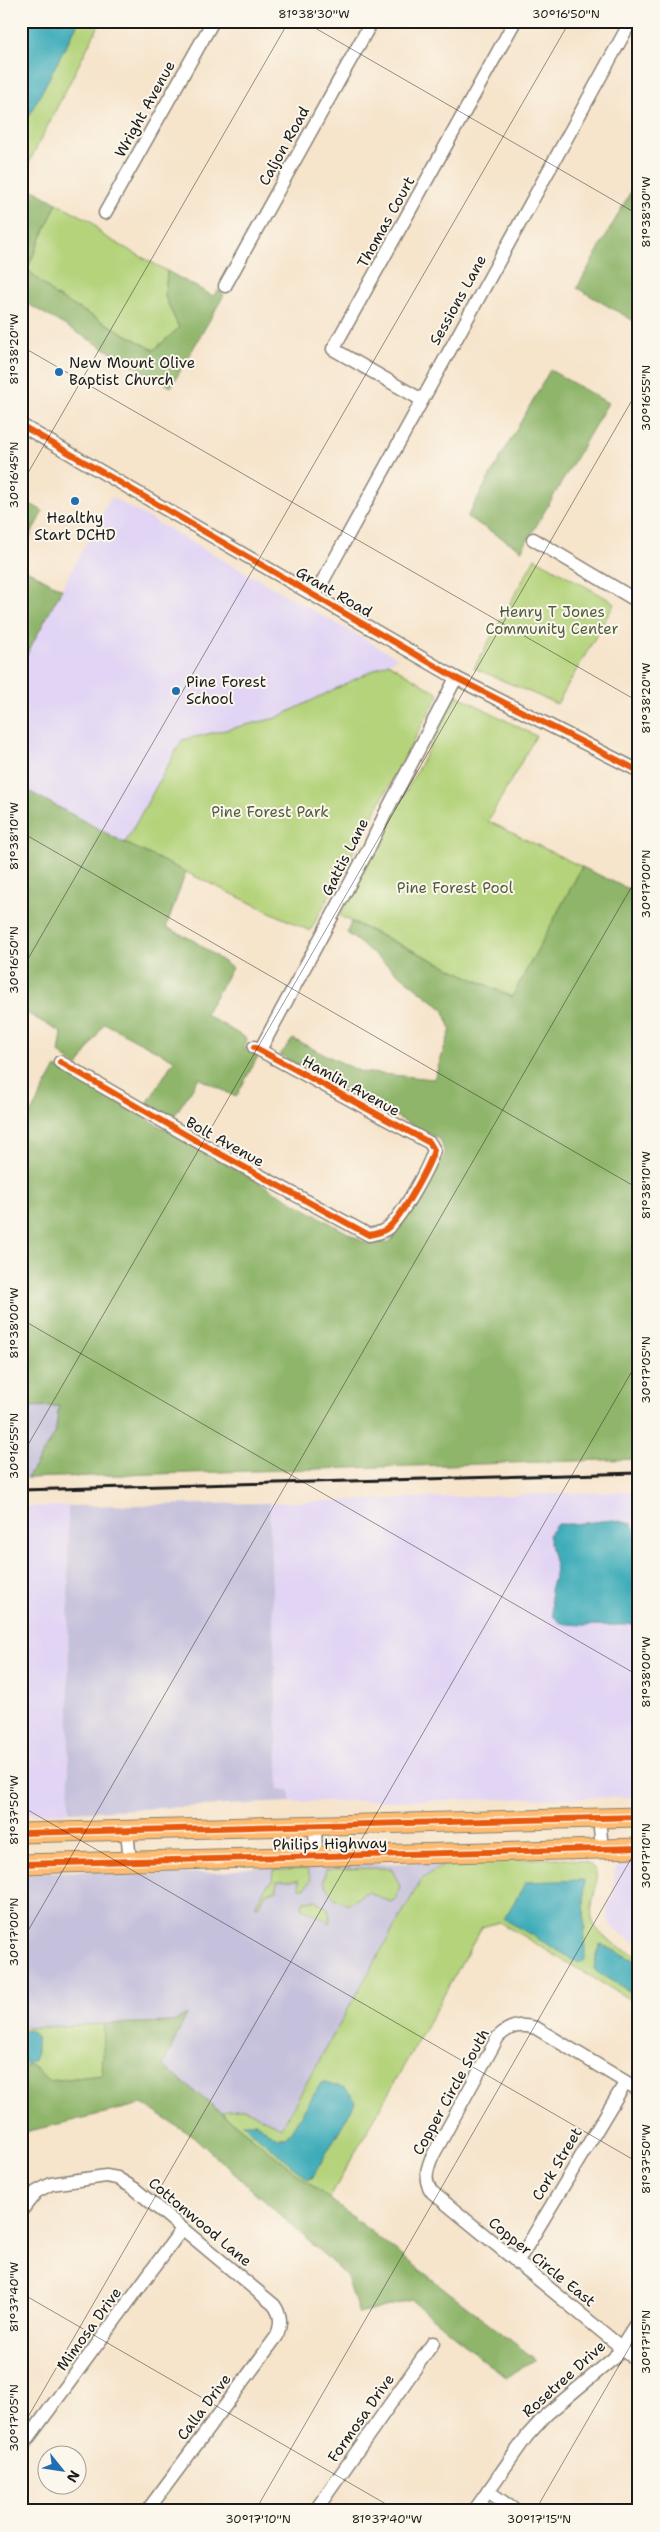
<svg xmlns="http://www.w3.org/2000/svg" width="660" height="2532" font-family="'Shantell Sans',sans-serif">
<rect width="100%" height="100%" fill="#fbf7ec"/>
<filter id="ink" filterUnits="userSpaceOnUse"><feTurbulence type="fractalNoise" baseFrequency=".02" numOctaves="2"/><feDisplacementMap in="SourceGraphic" scale="10" xChannelSelector="R" yChannelSelector="G"/><feConvolveMatrix kernelMatrix="1 2 1 2 8 2 1 2 1" color-interpolation-filters="sRGB"/></filter>
<filter id="wash" filterUnits="userSpaceOnUse"><feTurbulence type="fractalNoise" baseFrequency=".0096" numOctaves="4" result="noise"/><feDisplacementMap in="SourceGraphic" scale="20" xChannelSelector="R" yChannelSelector="G"/><feGaussianBlur stdDeviation="1.12" result="paint"/><feColorMatrix in="noise" values="0 0 0 0 0 0 0 0 0 0 0 0 0 0 0 0 0 1.4 0 .05"/><feComposite in="paint" operator="in"/></filter>
<g filter="url(#wash)">
<rect width="100%" height="100%" fill="#f6e4cb"/>
<g fill="#e1d4f4">
<path d="M111 497 398 658 276 718 182 740 125 843 21 787V665Z"/>
<path d="M639 1491V1797L290 1802V1790H279L269 1503Z"/>
<path d="M68 1506 69 1812 21 1813V1507Z"/>
<path d="M621 1862H639V1944L616 1931 608 1918 607 1908 613 1892 615 1870Z"/>
</g>
<g fill="#c5c0db">
<path d="M59 1405 55 1434 27 1478H21V1407Z"/>
<path d="M269 1503 279 1789 290 1790V1802L69 1812 68 1506Z"/>
<path d="M446 1862 421 1880 281 2128 245 2109 221 2112 163 2066 186 2015 173 2022 21 2028V1873L110 1870 130 1875 224 1872 253 1867Z"/>
</g>
<g fill="#b4d37a" stroke="#68784b" fill-rule="evenodd">
<path d="M79 21H101L21 178V131Z"/>
<path d="M57 203 91 221 102 235 167 271 165 297 179 328 154 350 56 296 27 269Z"/>
<path d="M535 558 615 603 557 704 474 668Z"/>
<path d="M388 663 439 694 310 931 125 843 182 740 276 718Z"/>
<path d="M457 695 536 736 488 821 582 867 512 997 340 916Z"/>
<path d="M558 1858C567 1860 582 1859 589 1864 610 1878 580 1908 597 1929 606 1942 625 1949 639 1957V1963L602 1944H600L594 1968 596 1971 639 1997V2005L499 1922 482 1927 329 2199 221 2112 245 2109 281 2128 421 1880 446 1862ZM355 2102 312 2178 308 2179 255 2123 277 2137H285L291 2131Z"/>
<path d="M391 1868 400 1886 396 1899 390 1902 369 1892C361 1893 359 1899 351 1902 339 1907 327 1891 324 1881L326 1869Z"/>
<path d="M307 1869 311 1879 305 1888H300L299 1880 277 1881V1890L265 1894 258 1906 255 1905 268 1884 272 1882 273 1870Z"/>
<path d="M316 1900 328 1908 331 1923 303 1908 302 1905 304 1901Z"/>
<path d="M104 2024 103 2075 49 2081 32 2066 27 2065C37 2058 37 2049 37 2038L30 2030 21 2032V2028Z"/>
</g>
<g fill="#8fb56a" stroke="#566843">
<path d="M639 177V324L577 288Z"/>
<path d="M21 183 57 203 27 269 56 296 154 350 179 328 165 297 167 271 213 296 218 290 224 295 171 387 21 300Z"/>
<path d="M550 370 608 403 522 550 467 517Z"/>
<path d="M21 499 43 511 21 553Z"/>
<path d="M21 567 62 589 21 665Z"/>
<path d="M21 787 125 843 186 872 166 927 193 940 232 968 205 1014 247 1039 244 1049 258 1056 236 1097 199 1078 171 1121 145 1107 174 1060 104 1023 78 1067 59 1053 62 1033 21 1010Z"/>
<path d="M582 867 639 894V1459L27 1478 55 1434 59 1406 21 1407V1330L31 1311 21 1306V1131L56 1067 367 1244 390 1242 445 1155 441 1140 280 1055 293 1039 361 1072 434 1079 451 1029 443 1009 347 933 351 922 512 997Z"/>
<path d="M187 2014 163 2066 329 2199 535 2359 506 2378 411 2300 359 2314 346 2275 193 2136 142 2104 21 2133V2067L32 2066 49 2081 102 2075 104 2024 173 2022Z"/>
</g>
<g fill="#3cacb9" stroke="#2c646a">
<path d="M21 21H79L21 131Z"/>
<path d="M614 1520 632 1524 639 1538V1623C630 1626 571 1626 562 1623 559 1622 556 1619 553 1616L550 1590 556 1570 548 1535 557 1524C577 1525 595 1521 614 1520Z"/>
<path d="M584 1880 585 1960 579 1963 504 1919 526 1882Z"/>
<path d="M600 1944 639 1963V1997L596 1971 594 1968Z"/>
<path d="M29 2030 37 2038V2052L33 2061 21 2066V2032Z"/>
<path d="M325 2082C338 2086 351 2088 355 2103L312 2178 308 2179 242 2123H255L277 2137H285L291 2131 321 2083Z"/>
</g>
</g>
<g filter="url(#ink)">
<g fill="none" stroke-linecap="round" stroke-linejoin="round">
<g stroke="#898074" stroke-width="15">
<g id="minor">
<path d="M105 213 213 21"/>
<path d="M225 286 372 21"/>
<path d="M422 400 333 349 515 21"/>
<path d="M21 425 456 678 639 771"/>
<path d="M637 464 639 463"/>
<path d="M533 539 639 602"/>
<path d="M315 595 631 21"/>
<path d="M260 1050 368 850 386 812 456 678"/>
<path d="M60 1062 202 1144 369 1235C378 1233 384 1232 390 1226 403 1214 429 1167 434 1150L430 1143 254 1047"/>
<path d="M599 1818 602 1849"/>
<path d="M315 1826 316 1857"/>
<path d="M127 1831 130 1861"/>
<path d="M639 2090 536 2028C520 2023 509 2026 498 2037L431 2159C426 2172 424 2181 432 2192L639 2362"/>
<path d="M21 2211 36 2192 51 2184 106 2176 117 2178 135 2189 274 2305C282 2316 281 2324 277 2336L147 2511"/>
<path d="M517 2263 625 2083"/>
<path d="M21 2448 182 2229"/>
<path d="M488 2491 516 2511"/>
<path d="M315 2511 433 2343"/>
<path d="M474 2511 527 2436 547 2414 614 2358 639 2319"/>
</g>
</g>
<g stroke="#898074" stroke-width="21">
<g id="primary">
<path d="M21 1833 639 1817"/>
<path d="M21 1864 639 1848"/>
</g>
</g>
<use href="#minor" stroke="#fff" stroke-width="12"/>
<use href="#primary" stroke="#febc70" stroke-width="19"/>
<path stroke="#1c1c1c" stroke-width="3" d="M21 1490 639 1473"/>
<g stroke="#fbf7ec" stroke-width="9">
<g id="cycleway">
<path d="M21 425 456 678 639 771"/>
<path d="M60 1062 202 1144 369 1235C378 1233 384 1232 390 1226 403 1214 429 1167 434 1150L430 1143 254 1047"/>
<path d="M21 1833 639 1817"/>
<path d="M21 1864 639 1848"/>
</g>
</g>
<use href="#cycleway" stroke="#e8590c" stroke-width="6"/>
</g>
</g>
<path fill="none" stroke="#1c1c1c" stroke-width="1" stroke-opacity="0.45" d="M303 21 639 215M21 346 639 702M21 485 289 21M21 832 639 1189M21 971 570 21M21 1319 639 1676M21 1457 639 388M21 1806 639 2163M21 1943 639 874M21 2293 398 2511M21 2429 639 1359M255 2511 639 1845M535 2511 639 2331"/>
<g fill="#1f6fb2" stroke="#fbf7ec" stroke-width="2">
<circle cx="59" cy="372" r="5"/>
<circle cx="75" cy="501" r="5"/>
<circle cx="176" cy="691" r="5"/>
</g>
<g text-anchor="middle" dominant-baseline="central" stroke-width="4" stroke-linejoin="round" paint-order="stroke">
<g font-size="15" fill="#1c1c1c" stroke="#fbf7ec">
<text transform="translate(145 109) rotate(-61)">Wright Avenue</text>
<text transform="translate(284 146) rotate(-61)">Caljon Road</text>
<text transform="translate(386 222) rotate(-61)">Thomas Court</text>
<text transform="translate(458 300) rotate(-61)">Sessions Lane</text>
<text transform="translate(334 592) rotate(30)">Grant Road</text>
<text transform="translate(345 857) rotate(-63)">Gattis Lane</text>
<text transform="translate(351 1086) rotate(29)">Hamlin Avenue</text>
<text transform="translate(225 1142) rotate(29)">Bolt Avenue</text>
<text transform="translate(330 1844) rotate(-1)">Philips Highway</text>
<text transform="translate(451 2092) rotate(-61)">Copper Circle South</text>
<text transform="translate(557 2164) rotate(-59)">Cork Street</text>
<text transform="translate(200 2222) rotate(40)">Cottonwood Lane</text>
<text transform="translate(542 2262) rotate(39)">Copper Circle East</text>
<text transform="translate(89 2329) rotate(-54)">Mimosa Drive</text>
<text transform="translate(564 2379) rotate(-42)">Rosetree Drive</text>
<text transform="translate(204 2407) rotate(-53)">Calla Drive</text>
<text transform="translate(361 2418) rotate(-55)">Formosa Drive</text>
</g>
<g font-size="15" fill="#1c1c1c" stroke="#fbf7ec" text-anchor="start">
<text x="69" y="363">New Mount Olive<tspan x="69" dy="17">Baptist Church</tspan></text>
<text x="75" y="518" text-anchor="middle">Healthy<tspan x="75" dy="17">Start DCHD</tspan></text>
<text x="186" y="682">Pine Forest<tspan x="186" dy="17">School</tspan></text>
</g>
<g font-size="15" fill="#515c3d" stroke="#fbf7ec">
<text x="552" y="612">Henry T Jones<tspan x="552" dy="17">Community Center</tspan></text>
<text x="270" y="812">Pine Forest Park</text>
<text x="455" y="888">Pine Forest Pool</text>
</g>
</g>
<rect width="660" height="2532" fill="none" stroke="#fbf7ec" stroke-width="55"/>
<g transform="translate(62 2470) rotate(120)"><circle r="24" fill="#fbf7ec" stroke="#a29f99"/>
<path d="M0-4L9 19L0 12L-9 19Z" fill="#1f6fb2"/>
<text y="-8" font-size="14" font-weight="bold" text-anchor="middle" fill="#1c1c1c">N</text>
</g>
<rect x="28" y="28" width="604" height="2476" fill="none" stroke="#1c1c1c" stroke-width="2"/>
<g font-size="12" text-anchor="middle" fill="#1c1c1c">
<text x="314" y="18">81°38'30"W</text>
<text x="566" y="18">30°16'50"N</text>
<text transform="translate(646 212) rotate(-90)" y="4">81°38'30"W</text>
<text transform="translate(14 349) rotate(-90)" y="4">81°38'20"W</text>
<text transform="translate(646 398) rotate(-90)" y="4">30°16'55"N</text>
<text transform="translate(14 475) rotate(-90)" y="4">30°16'45"N</text>
<text transform="translate(646 698) rotate(-90)" y="4">81°38'20"W</text>
<text transform="translate(14 836) rotate(-90)" y="4">81°38'10"W</text>
<text transform="translate(646 884) rotate(-90)" y="4">30°17'00"N</text>
<text transform="translate(14 960) rotate(-90)" y="4">30°16'50"N</text>
<text transform="translate(646 1185) rotate(-90)" y="4">81°38'10"W</text>
<text transform="translate(14 1323) rotate(-90)" y="4">81°38'00"W</text>
<text transform="translate(646 1370) rotate(-90)" y="4">30°17'05"N</text>
<text transform="translate(14 1446) rotate(-90)" y="4">30°16'55"N</text>
<text transform="translate(646 1672) rotate(-90)" y="4">81°38'00"W</text>
<text transform="translate(14 1810) rotate(-90)" y="4">81°37'50"W</text>
<text transform="translate(646 1856) rotate(-90)" y="4">30°17'10"N</text>
<text transform="translate(14 1932) rotate(-90)" y="4">30°17'00"N</text>
<text transform="translate(646 2159) rotate(-90)" y="4">81°37'50"W</text>
<text transform="translate(14 2297) rotate(-90)" y="4">81°37'40"W</text>
<text transform="translate(646 2342) rotate(-90)" y="4">30°17'15"N</text>
<text transform="translate(14 2418) rotate(-90)" y="4">30°17'05"N</text>
<text x="258" y="2523">30°17'10"N</text>
<text x="387" y="2523">81°37'40"W</text>
<text x="539" y="2523">30°17'15"N</text>
</g>
</svg>
